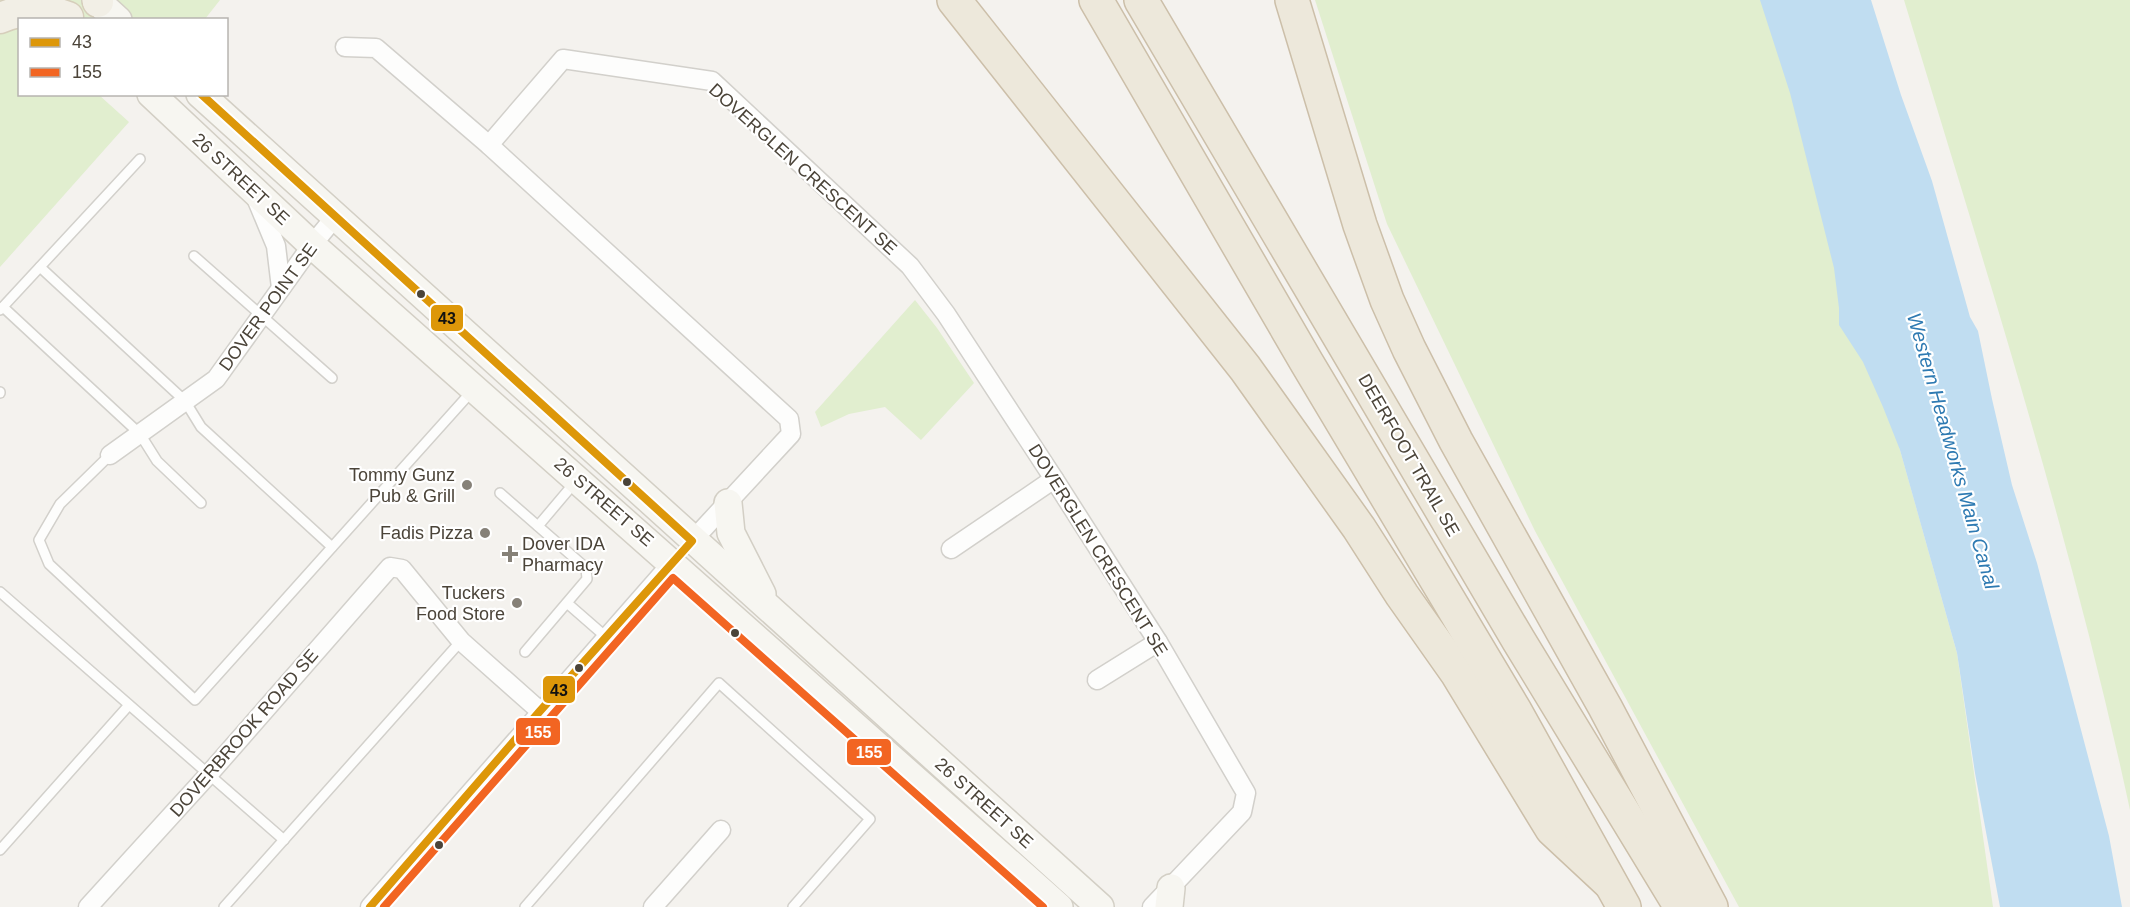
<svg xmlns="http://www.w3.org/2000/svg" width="2130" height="907" font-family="Arial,sans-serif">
<rect width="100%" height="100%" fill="#f4f2ee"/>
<g fill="#e1eecf">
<path d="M0 0H220L205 19 20 20V94L99 95 129 122 0 267Z"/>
<path d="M1315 0H1774L1957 653 1993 907H1739L1535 531 1387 224Z"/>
<path d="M1904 0H2130V810C2071 535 1985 268 1904 0Z"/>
<path d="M915 300 937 328 974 383 921 440 885 407 849 414 821 427 815 412Z"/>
</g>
<path fill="#c0ddf1" d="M1760 0H1871L1901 95 1932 181 1970 317 1978 331 1992 399 2012 485 2037 563 2109 836 2122 907H2000L1975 773 1957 653 1900 450 1883 407 1863 362 1839 325V308L1834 268 1790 93Z"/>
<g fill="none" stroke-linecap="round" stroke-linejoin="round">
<g stroke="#d2d0cb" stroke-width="12">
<g id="lane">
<path d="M194 256 332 378"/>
<path d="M40 267 185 401 201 427 332 547"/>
<path d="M3 307 140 434 157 461 201 503"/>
<path d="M0 310 140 159"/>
<path d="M0 392V393"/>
<path d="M110 455 60 504 39 540 49 564 195 700 473 390"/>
<path d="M500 493 586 568 587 579 525 652"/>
<path d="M538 526 576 481"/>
<path d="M0 592 284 840"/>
<path d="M567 603 606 637"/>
<path d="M0 850 129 705"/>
<path d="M224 907 461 641"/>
<path d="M525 907 719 683 870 819 793 907"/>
</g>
</g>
<g stroke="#d2d0cb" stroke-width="21">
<g id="street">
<path d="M345 47 376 48 489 145 789 419 791 434 692 541"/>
<path d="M489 145 563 59 712 81 910 266 946 314 1054 479 1158 642 1246 793 1242 812 1152 907"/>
<path d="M256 198 276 246 281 288"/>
<path d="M110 455 216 379 312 245 335 217"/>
<path d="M951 549 1054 479"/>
<path d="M1097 680 1158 642"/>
<path d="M88 907 209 774 390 567 402 569 461 641 540 711"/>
<path d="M370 907 672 563"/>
<path d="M653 907 721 830"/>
</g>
</g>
<g stroke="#d3cfc5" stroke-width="30">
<g id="secondary">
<path d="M96 0 118 20"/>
<path d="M151 94 312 245 1059 907"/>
<path d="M200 94 1100 907"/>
<path d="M728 503 731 533 762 594"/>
<path d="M1169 907 1171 888"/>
</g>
</g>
<g stroke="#d6cebb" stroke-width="33">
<g id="primary">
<path d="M98 0V2"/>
<path d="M0 18C24 8 44 8 68 17"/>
</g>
</g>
<g stroke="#ccbfa9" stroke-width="36">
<g id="highway">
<path d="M954 0 1245 368 1359 528 1402 595 1457 673 1552 829 1610 883"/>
<path d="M1096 0 1307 363 1515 711 1624 907"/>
<path d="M1141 0 1519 641 1681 907"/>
<path d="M1292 0 1360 225 1387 300 1409 349 1456 441 1605 707 1711 907"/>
</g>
</g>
<use href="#lane" stroke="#fdfdfc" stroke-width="9"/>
<use href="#street" stroke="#fdfdfc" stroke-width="18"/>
<use href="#secondary" stroke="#f7f6f1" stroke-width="27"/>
<use href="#primary" stroke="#f2efe6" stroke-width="30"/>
<use href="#highway" stroke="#ede8db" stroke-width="33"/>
<g stroke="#fff" stroke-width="12">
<path id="bus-1" d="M201 94 692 541 540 711 370 907"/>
</g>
<g stroke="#fff" stroke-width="12">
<path id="bus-2" d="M384 907 673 578 1043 907"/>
</g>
<use href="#bus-1" stroke="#dd9709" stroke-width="8"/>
<use href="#bus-2" stroke="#f26522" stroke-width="8"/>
</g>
<g fill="#4b4439" stroke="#fff" stroke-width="2">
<circle cx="421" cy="294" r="5"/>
<circle cx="627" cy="482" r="5"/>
<circle cx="735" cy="633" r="5"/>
<circle cx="579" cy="668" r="5"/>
<circle cx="439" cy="845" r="5"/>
</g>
<g fill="#868178" stroke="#fff" stroke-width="2">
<circle cx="467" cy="485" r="6"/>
<circle cx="485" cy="533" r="6"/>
<path d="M507 545h6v6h6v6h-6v6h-6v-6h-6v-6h6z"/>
<circle cx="517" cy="603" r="6"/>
</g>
<g text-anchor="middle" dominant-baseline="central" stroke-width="4.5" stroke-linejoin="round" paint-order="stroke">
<g font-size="18" fill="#4b4439" stroke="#fff">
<text transform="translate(803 169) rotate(42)">DOVERGLEN CRESCENT SE</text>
<text transform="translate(241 179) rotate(43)">26 STREET SE</text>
<text transform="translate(268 307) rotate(-54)">DOVER POINT SE</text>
<text transform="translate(1409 455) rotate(60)">DEERFOOT TRAIL SE</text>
<text transform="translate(604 502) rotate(41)">26 STREET SE</text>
<text transform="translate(1098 550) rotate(58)">DOVERGLEN CRESCENT SE</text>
<text transform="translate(244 733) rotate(-49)">DOVERBROOK ROAD SE</text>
<text transform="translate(984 803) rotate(42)">26 STREET SE</text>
</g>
<g font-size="18" fill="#4b4439" stroke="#fff" text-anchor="end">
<text x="455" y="475">Tommy Gunz<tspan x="455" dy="21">Pub &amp; Grill</tspan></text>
<text x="473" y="533">Fadis Pizza</text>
<text x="522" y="544" text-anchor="start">Dover IDA<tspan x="522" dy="21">Pharmacy</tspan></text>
<text x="505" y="593">Tuckers<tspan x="505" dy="21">Food Store</tspan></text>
</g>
<g font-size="20" font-style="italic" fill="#2e7ab2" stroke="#fff">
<text transform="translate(1953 451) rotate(74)">Western Headworks Main Canal</text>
</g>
</g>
<g stroke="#fff" stroke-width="2">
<rect x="430" y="304" width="34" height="28" rx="6" fill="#dd9709"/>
<rect x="542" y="675" width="34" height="29" rx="6" fill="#dd9709"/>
<rect x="515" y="717" width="46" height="29" rx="6" fill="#f26522"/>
<rect x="846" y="738" width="46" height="28" rx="6" fill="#f26522"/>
</g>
<g font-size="16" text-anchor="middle" font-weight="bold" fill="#fff">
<text x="538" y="738">155</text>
<text x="869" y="758">155</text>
</g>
<g font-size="16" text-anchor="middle" font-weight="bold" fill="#111">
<text x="447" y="324">43</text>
<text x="559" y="696">43</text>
</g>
<rect x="18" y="18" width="210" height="78" fill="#ffffff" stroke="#b7b4b0" stroke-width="1.5"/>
<rect x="30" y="38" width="30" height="9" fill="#dd9709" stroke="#b7b4b0" stroke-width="1.5"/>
<text x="72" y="48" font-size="18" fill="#4b4439">43</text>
<rect x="30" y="68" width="30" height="9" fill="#f26522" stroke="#b7b4b0" stroke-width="1.5"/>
<text x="72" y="78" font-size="18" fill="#4b4439">155</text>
</svg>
